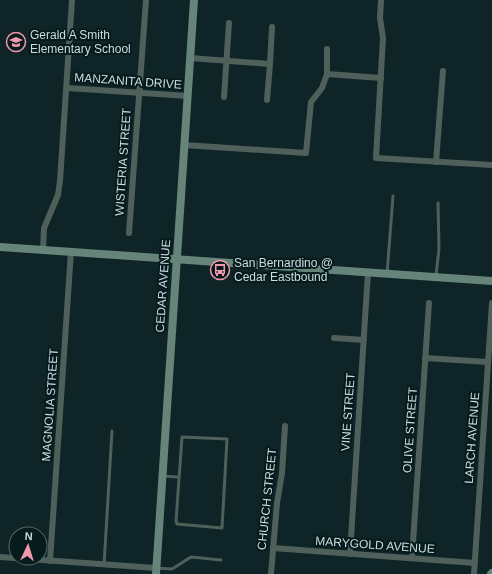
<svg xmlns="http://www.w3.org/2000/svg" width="492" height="574" font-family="Arial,sans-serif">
<rect width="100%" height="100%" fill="#0e2427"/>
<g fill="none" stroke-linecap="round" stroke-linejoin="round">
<g stroke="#4e6059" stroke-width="3">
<path d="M387 274 393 196"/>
<path d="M436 275 439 249 438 203"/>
<path d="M182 437 227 439 222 528 177 524 176 521Z"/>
<path d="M163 476 178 477"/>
<path d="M104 565 112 431"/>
<path d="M156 568 172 569 191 557 221 560"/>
</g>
<g stroke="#4e6059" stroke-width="6">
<path d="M381 0 380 18 383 38 376 158 492 165"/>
<path d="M190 58 270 64 272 27"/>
<path d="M327 74 381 78"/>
<path d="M67 88 188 96"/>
<path d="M224 97 229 23"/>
<path d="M267 100 270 64"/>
<path d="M184 145 306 153 311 102 322 88 327 74V49"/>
<path d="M436 162 443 71"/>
<path d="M129 233 146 0"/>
<path d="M43 250 44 228 58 195 60 181 72 0"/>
<path d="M334 338 364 340"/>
<path d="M425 358 488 362"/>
<path d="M273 548 475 563"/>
<path d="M350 554 368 272"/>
<path d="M0 557 156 568"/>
<path d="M412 558 429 303"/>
<path d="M50 561 71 251"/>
<path d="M271 574 277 503 282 473 285 426"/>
<path d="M474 574 492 303"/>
</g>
<g stroke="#668479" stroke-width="8">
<path d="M0 247 492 281"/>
<path d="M156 574 194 0"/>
<path d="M491 574 492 573"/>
</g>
</g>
<defs>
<g id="school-ring" transform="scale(1)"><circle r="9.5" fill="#051b1d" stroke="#f29aad" stroke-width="1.5"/><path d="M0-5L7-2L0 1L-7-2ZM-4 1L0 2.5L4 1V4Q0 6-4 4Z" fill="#f29aad"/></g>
<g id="bus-ring" transform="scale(1)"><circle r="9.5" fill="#051b1d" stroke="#f29aad" stroke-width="1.5"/><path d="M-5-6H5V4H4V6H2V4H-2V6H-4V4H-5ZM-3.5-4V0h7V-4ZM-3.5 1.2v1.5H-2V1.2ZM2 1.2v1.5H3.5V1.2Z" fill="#f29aad"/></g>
</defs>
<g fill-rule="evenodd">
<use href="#school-ring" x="16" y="42"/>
<use href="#bus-ring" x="220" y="270"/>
</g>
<g text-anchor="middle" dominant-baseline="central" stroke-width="4" stroke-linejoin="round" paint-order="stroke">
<g font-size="12" fill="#cedbdd" stroke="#051b1d" text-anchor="start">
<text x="30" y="35">Gerald A Smith<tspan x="30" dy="14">Elementary School</tspan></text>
<text x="234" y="263">San Bernardino @<tspan x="234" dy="14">Cedar Eastbound</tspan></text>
</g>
<g font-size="12" fill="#cedbdd" stroke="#051b1d">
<text transform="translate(128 81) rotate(4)">MANZANITA DRIVE</text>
<text transform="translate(123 162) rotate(-86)">WISTERIA STREET</text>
<text transform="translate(163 286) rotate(-86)">CEDAR AVENUE</text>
<text transform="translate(50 405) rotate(-86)">MAGNOLIA STREET</text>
<text transform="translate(348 412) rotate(-86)">VINE STREET</text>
<text transform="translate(410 430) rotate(-86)">OLIVE STREET</text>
<text transform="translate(472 438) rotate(-86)">LARCH AVENUE</text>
<text transform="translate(267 499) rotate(-84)">CHURCH STREET</text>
<text transform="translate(375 545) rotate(4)">MARYGOLD AVENUE</text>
</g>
</g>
<g transform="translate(28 546) rotate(4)"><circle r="19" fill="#051b1d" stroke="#55686a"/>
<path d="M0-3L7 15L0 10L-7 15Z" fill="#f29aad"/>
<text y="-6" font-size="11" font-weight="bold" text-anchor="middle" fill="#cedbdd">N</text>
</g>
</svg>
